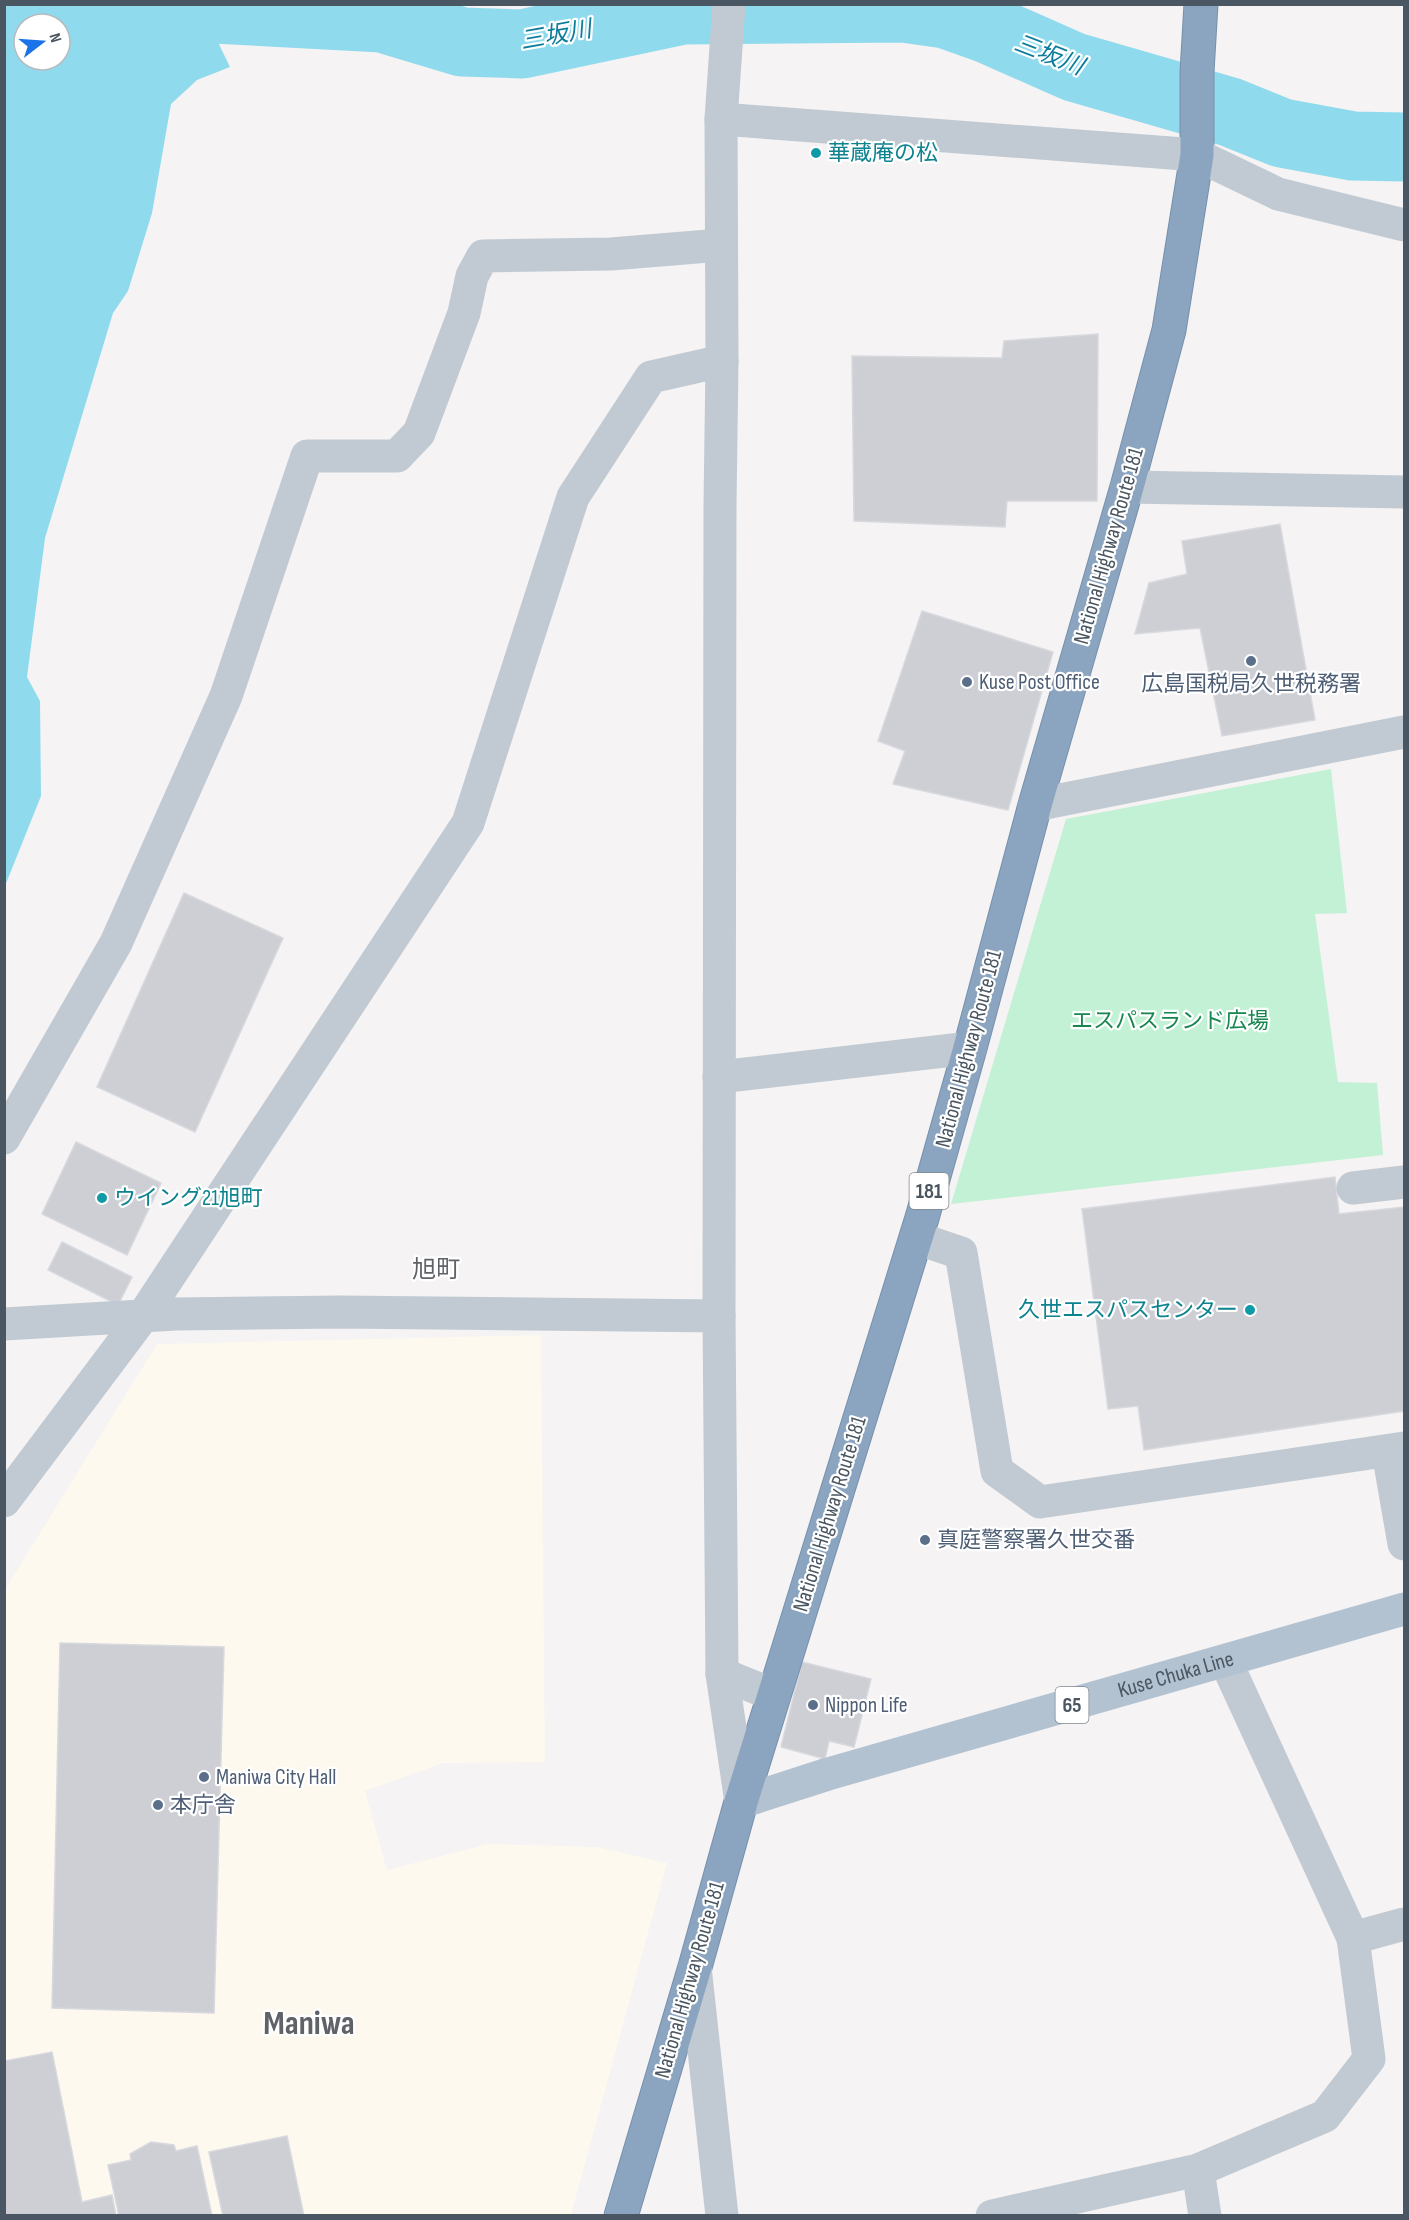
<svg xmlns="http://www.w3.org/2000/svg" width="1409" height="2220" font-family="'Sofia Sans Condensed','Noto Sans JP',sans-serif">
<rect width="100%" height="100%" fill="#f5f3f3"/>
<path fill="#fdf9ef" d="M541 1335 545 1762 443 1763 365 1791 387 1870 488 1844 597 1847 667 1863 571 2215H5L4 1591 157 1344Z"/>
<path fill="#c3f1d5" d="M1331 769 1347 913 1315 914 1338 1082 1377 1083 1383 1155 951 1204 1066 819Z"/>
<path fill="#90daee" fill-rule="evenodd" d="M5 4 200 5 230 67 197 80 171 104 152 213 128 291 113 313 45 538 27 677 40 701 41 796 5 886ZM24 24H60V60H24Z"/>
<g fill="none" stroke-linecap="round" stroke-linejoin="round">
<path stroke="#90daee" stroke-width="69" d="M118 4 382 18 462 42 522 44 683 10 904 8 946 14 988 29 1074 67 1230 112 1282 133 1353 146 1404 147"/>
</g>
<g fill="#cdcfd5" stroke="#d7d9de" stroke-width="1.5">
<path d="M1098 334 1097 501H1007L1005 527 854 521 852 356 1002 358 1004 341Z"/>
<path d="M1280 524 1315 720 1222 736 1200 628 1135 634 1149 583 1187 574 1182 541Z"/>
<path d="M922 611 1053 652 1008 810 893 784 905 751 878 741Z"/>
<path d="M184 893 283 938 195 1132 97 1087Z"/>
<path d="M76 1142 161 1183 127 1255 42 1214Z"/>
<path d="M1335 1177 1339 1214 1404 1207V1411L1144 1450 1138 1406 1108 1409 1082 1209Z"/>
<path d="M62 1242 132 1277 118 1305 48 1270Z"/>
<path d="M60 1643 224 1647 214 2013 52 2008Z"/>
<path d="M802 1662 871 1679 854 1747 829 1741 825 1759 781 1747Z"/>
<path d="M52 2052 82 2202 112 2195 116 2216H4V2061Z"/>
<path d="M287 2136 304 2216H223L209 2152Z"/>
<path d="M151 2142 174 2145 176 2151 197 2146 212 2216H119L108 2165 131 2160 130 2154Z"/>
</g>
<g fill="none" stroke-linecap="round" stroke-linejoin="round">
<g stroke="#7690ad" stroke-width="35">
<path id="highway" d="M621 2216 695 1967 741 1802 922 1218 970 1048 1035 805 1127 487 1169 330 1197 155V72L1201 4"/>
</g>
<g stroke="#c1cad2" stroke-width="33">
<path d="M729 4 721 119 722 361 720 505 719 1316 722 1674 741 1802"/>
<path d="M721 119 1197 155 1278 194 1404 225"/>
<path d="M1127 487 1404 492"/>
<path d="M1035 805 1404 732"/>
<path d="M719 1077 970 1048"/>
<path d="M4 1138 116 943 226 696 307 456H397L419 433 464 313 472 276 483 256 611 254 721 245"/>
<path d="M1353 1188 1404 1182"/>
<path d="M916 1238 961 1253 997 1471 1040 1502 1404 1448"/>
<path d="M4 1324 176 1314 340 1312 719 1316"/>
<path d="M1388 1452 1404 1544"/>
<path d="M4 1501 143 1316 468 823 573 497 651 377 722 361"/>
<path d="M722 1674 774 1695"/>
<path d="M1353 1938 1404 1924"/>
<path d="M695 1967 722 2216"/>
<path d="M1198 2170 1205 2216"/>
<path d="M992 2216 1198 2170 1325 2116 1369 2059 1353 1938 1226 1662"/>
</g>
<path stroke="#b3c2d1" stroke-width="33" id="s1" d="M741 1802 828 1774 1404 1609"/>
<use href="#highway" stroke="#8ba5c1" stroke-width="33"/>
</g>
<g fill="#0f9aa8" stroke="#fff" stroke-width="2">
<circle cx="816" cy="153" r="6"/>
<circle cx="102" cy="1198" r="6"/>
<circle cx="1250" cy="1310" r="6"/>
</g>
<g fill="#5c6f8a" stroke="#fff" stroke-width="2">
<circle cx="1251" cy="661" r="6"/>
<circle cx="967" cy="682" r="6"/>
<circle cx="925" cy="1540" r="6"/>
<circle cx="813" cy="1705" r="6"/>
<circle cx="204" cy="1777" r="6"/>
<circle cx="158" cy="1805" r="6"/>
</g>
<g text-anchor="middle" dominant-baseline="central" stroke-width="4.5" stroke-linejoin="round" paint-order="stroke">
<g fill="#fff" stroke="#808990" stroke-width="1.5">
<rect x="909.5" y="1173" width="39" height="36" rx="4.5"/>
<rect x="1055.5" y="1687" width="33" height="36" rx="4.5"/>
</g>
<g font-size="21" font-weight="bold" fill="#4a5661">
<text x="929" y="1191">181</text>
<text x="1072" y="1705">65</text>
</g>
<g font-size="22" fill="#0d838f" stroke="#fff" text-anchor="start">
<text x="828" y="153">華蔵庵の松</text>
<text x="114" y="1198">ウイング21旭町</text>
<text x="1238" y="1310" text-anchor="end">久世エスパスセンター</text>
</g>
<g font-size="22" fill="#4a5661" stroke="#fff">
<text transform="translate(1109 546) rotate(-74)">National Highway Route 181</text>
<text transform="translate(969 1049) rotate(-75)">National Highway Route 181</text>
<text transform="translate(830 1514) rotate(-73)">National Highway Route 181</text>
<text stroke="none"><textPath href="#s1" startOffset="453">Kuse Chuka Line</textPath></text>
<text transform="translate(690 1980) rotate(-74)">National Highway Route 181</text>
</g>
<g font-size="22" fill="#4e5e75" stroke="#fff" text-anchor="start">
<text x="979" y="682">Kuse Post Office</text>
<text x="1251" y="684" text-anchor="middle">広島国税局久世税務署</text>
<text x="937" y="1540">真庭警察署久世交番</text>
<text x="825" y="1705">Nippon Life</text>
<text x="216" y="1777">Maniwa City Hall</text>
<text x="170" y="1805">本庁舎</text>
</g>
<g font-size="22" fill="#17864f" stroke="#fff">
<text x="1170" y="1021">エスパスランド広場</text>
</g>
<g font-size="24" font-style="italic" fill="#0c7c9b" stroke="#fff">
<text transform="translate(556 35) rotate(-10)">三坂川</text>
<text transform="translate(1049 55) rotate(21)">三坂川</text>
</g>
<g font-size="24" fill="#5f6368" stroke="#fff">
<text x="436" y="1269">旭町</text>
</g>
<g font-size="34" font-weight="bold" fill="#5f6368" stroke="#fff">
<text x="309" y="2023">Maniwa</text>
</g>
</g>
<rect width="1409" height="2220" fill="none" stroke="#4a5661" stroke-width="12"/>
<g transform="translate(42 42) rotate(73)"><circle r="28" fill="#ffffff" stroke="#b7bbc0" stroke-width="1.5"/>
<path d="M0-4.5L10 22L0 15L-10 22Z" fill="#1a73e8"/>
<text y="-9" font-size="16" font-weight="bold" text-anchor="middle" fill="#4a5661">N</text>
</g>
</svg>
